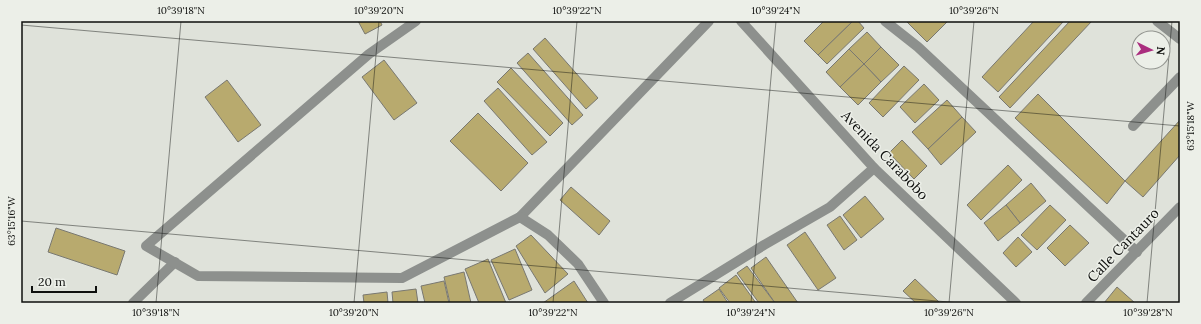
<svg xmlns="http://www.w3.org/2000/svg" width="1201" height="324" font-family="Lora,serif">
<rect width="100%" height="100%" fill="#dfe2da"/>
<g fill="#b8aa6e" stroke="#797871">
<path d="M358 21H380L382 25 365 34Z"/>
<path d="M824 21H853L818 55 804 41Z"/>
<path d="M853 21H858L864 28 827 64 818 55Z"/>
<path d="M906 21H945L947 22 927 42Z"/>
<path d="M1034 21 1063 22 998 92 982 77Z"/>
<path d="M1070 21H1092L1010 108 999 97Z"/>
<path d="M867 32 881 47 864 64 849 49Z"/>
<path d="M545 38 598 98 586 109 533 49Z"/>
<path d="M881 47 899 65 881 82 864 64Z"/>
<path d="M849 49 864 64 840 87 826 72Z"/>
<path d="M528 53 583 115 572 125 517 63Z"/>
<path d="M384 60 417 103 394 120 362 77Z"/>
<path d="M864 64 881 82 858 105 840 87Z"/>
<path d="M904 66 919 80 883 117 869 103Z"/>
<path d="M511 68 563 123 550 136 497 82Z"/>
<path d="M227 80 261 125 238 142 205 97Z"/>
<path d="M924 84 939 100 915 123 900 107Z"/>
<path d="M498 88 547 142 532 155 484 101Z"/>
<path d="M1038 94 1125 181 1107 204 1015 118Z"/>
<path d="M947 100 962 117 928 149 912 132Z"/>
<path d="M478 113 528 163 501 191 450 141Z"/>
<path d="M962 117 976 132 941 165 928 149Z"/>
<path d="M1180 120V155L1143 197 1125 181Z"/>
<path d="M902 140 927 166 914 179 889 153Z"/>
<path d="M1008 165 1022 180 981 220 967 205Z"/>
<path d="M1031 183 1046 201 1020 223 1006 205Z"/>
<path d="M571 187 610 221 599 235 560 200Z"/>
<path d="M865 196 884 219 861 238 843 215Z"/>
<path d="M1006 205 1020 223 998 241 984 223Z"/>
<path d="M1050 205 1066 220 1037 250 1021 235Z"/>
<path d="M840 216 857 240 844 250 827 225Z"/>
<path d="M1070 225 1089 243 1065 266 1047 248Z"/>
<path d="M56 228 125 251 117 275 48 252Z"/>
<path d="M805 232 836 278 818 290 787 245Z"/>
<path d="M531 235 568 274 545 293 516 246Z"/>
<path d="M1018 237 1032 252 1016 267 1003 253Z"/>
<path d="M515 249 532 290 509 300 491 260Z"/>
<path d="M766 257 798 303H775L751 268Z"/>
<path d="M488 259 506 303H479L465 269Z"/>
<path d="M747 266 775 303H759L737 273Z"/>
<path d="M464 272 471 303H450L444 277Z"/>
<path d="M736 275 756 303H730L719 288Z"/>
<path d="M915 279 940 303H916L903 291Z"/>
<path d="M444 281 449 303H425L421 286Z"/>
<path d="M574 281 588 303H543Z"/>
<path d="M1117 287 1135 303H1104Z"/>
<path d="M416 289 418 303H393L392 292Z"/>
<path d="M719 289 728 303H705L703 300Z"/>
<path d="M387 292 388 303H364L363 295Z"/>
</g>
<g fill="none" stroke-linecap="round" stroke-linejoin="round">
<g stroke="#8d908d" stroke-width="10">
<path d="M1133 126 1180 77"/>
<path d="M133 303 175 262"/>
</g>
<g stroke="#8d908d" stroke-width="10">
<path d="M416 21 369 54 146 246 198 276 402 278 520 217 709 21"/>
<path d="M741 21 874 168 1016 303"/>
<path d="M885 21 918 47 1137 252"/>
<path d="M1157 21 1180 39"/>
<path d="M520 217 548 235 578 264 604 303"/>
<path d="M670 303 764 245 830 207 874 168"/>
<path d="M1086 303 1180 207"/>
</g>
</g>
<path fill="none" stroke="#0e0f0d" stroke-width="1" stroke-opacity="0.45" d="M21 25 1180 126M21 221 960 303M156 303 181 21M354 303 379 21M553 303 577 21M751 303 776 21M949 303 974 21M1147 303 1172 21"/>
<g text-anchor="middle" dominant-baseline="central" stroke-width="3" stroke-linejoin="round" paint-order="stroke">
<g font-size="14" fill="#0e0f0d" stroke="#ecefe8">
<text transform="translate(885 155) rotate(46)">Avenida Carabobo</text>
<text transform="translate(1123 245) rotate(-46)">Calle Cantauro</text>
</g>
</g>
<rect width="1201" height="324" fill="none" stroke="#ecefe8" stroke-width="44"/>
<g transform="translate(1151 50) rotate(95)"><circle r="19" fill="#ecefe8" stroke="#939590"/>
<path d="M0-3L7 15L0 10L-7 15Z" fill="#aa2d7e"/>
<text y="-6" font-size="11" font-weight="bold" text-anchor="middle" fill="#0e0f0d">N</text>
</g>
<path d="M32 286v6h64v-6" fill="none" stroke="#0e0f0d" stroke-width="2"/>
<text x="38" y="286" font-size="12" fill="#0e0f0d" stroke="#ecefe8" stroke-width="3" paint-order="stroke">20 m</text>
<rect x="22" y="22" width="1157" height="280" fill="none" stroke="#0e0f0d" stroke-width="1.5"/>
<g font-size="10" text-anchor="middle" fill="#0e0f0d">
<text x="181" y="14">10°39'18"N</text>
<text x="379" y="14">10°39'20"N</text>
<text x="577" y="14">10°39'22"N</text>
<text x="776" y="14">10°39'24"N</text>
<text x="974" y="14">10°39'26"N</text>
<text transform="translate(1190 126) rotate(-90)" y="4">63°15'18"W</text>
<text transform="translate(11 221) rotate(-90)" y="4">63°15'16"W</text>
<text x="156" y="316">10°39'18"N</text>
<text x="354" y="316">10°39'20"N</text>
<text x="553" y="316">10°39'22"N</text>
<text x="751" y="316">10°39'24"N</text>
<text x="949" y="316">10°39'26"N</text>
<text x="1148" y="316">10°39'28"N</text>
</g>
</svg>
